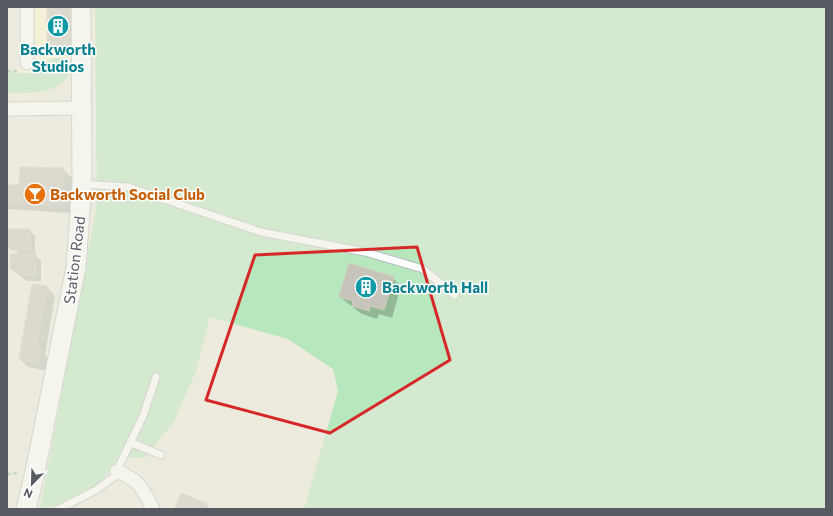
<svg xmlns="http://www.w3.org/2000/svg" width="833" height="516" font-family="Commissioner,sans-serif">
<rect width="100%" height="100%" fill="#ecebde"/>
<path fill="#fff9d0" d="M19 7H70V73L20 74Z"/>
<g fill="#b7e7bc">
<path d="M95 7H826V509H304L338 391 333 369 288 339 210 317 196 371 175 420 145 458 120 457 90 498 40 509 97 204Z"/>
<path d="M52 58H62L67 63 70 73C57 96 30 92 7 93V73H39L47 61Z"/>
</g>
<g fill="#0003">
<path d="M48 7H78L77 54 56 53 48 45Z"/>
<path d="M63 169 72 178 70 213 7 209V186H20Z"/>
<path d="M7 230H29L35 236V255L41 261V281H27L11 269 20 255 15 250H11L7 246Z"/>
<path d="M393 278 401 286 392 318 379 314 377 319 362 314 340 297Z"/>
<path d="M33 285 47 287 55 296 45 355 49 359 47 371 28 367 20 359Z"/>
<path d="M182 494 207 505 211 509H175Z"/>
</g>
<g fill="#c7c4bb" stroke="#d1cdbc">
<path d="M47 7H70L69 46 47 45Z"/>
<path d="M20 167 64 168 62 205 7 203V185H19Z"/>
<path d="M7 229H30V251L14 250 15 244H7Z"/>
<path d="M10 254H36L35 276 20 275V269H10Z"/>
<path d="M349 263 394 277 384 310 370 306 369 311 352 306 353 301 339 297Z"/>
<path d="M32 284 47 286 36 349H41L38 363 19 359Z"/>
<path d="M182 493 207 504 205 509H174Z"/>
</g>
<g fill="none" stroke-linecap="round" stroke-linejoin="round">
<g stroke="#b9bbc2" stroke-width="9">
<g id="lane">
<path d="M82 184 128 187 261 232 365 252 423 269 455 295"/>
<path d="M132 443 161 455"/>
<path d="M59 509 96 490 114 477 143 416 156 377"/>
</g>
</g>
<g stroke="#b9bbc2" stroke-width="15">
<g id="street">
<path d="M27 7V63"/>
<path d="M7 109 82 108"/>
<path d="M117 471C141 482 141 486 153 509"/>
</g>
</g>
<g stroke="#b9bcc4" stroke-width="21">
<path id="secondary" d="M26 509 35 472 76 267 82 184 81 7"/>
</g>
<g stroke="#90c8a6" stroke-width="2.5" stroke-dasharray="4 2" stroke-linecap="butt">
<path d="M7 71H18"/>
<path d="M7 474 18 473"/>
</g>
<use href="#lane" stroke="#fff" stroke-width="7"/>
<use href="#street" stroke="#fff" stroke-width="13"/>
<use href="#secondary" stroke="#fff" stroke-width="19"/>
</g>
<path d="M0 0H833V516H0ZM417 247 450 360 330 433 206 400 255 255Z" fill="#ecebde" fill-opacity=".55" fill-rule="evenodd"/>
<path fill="none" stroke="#d62828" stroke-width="3" stroke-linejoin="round" d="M417 247 450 360 330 433 206 400 255 255Z"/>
<defs>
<g id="building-disc" transform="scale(1.15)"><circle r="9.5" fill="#0f9aa8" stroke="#fff"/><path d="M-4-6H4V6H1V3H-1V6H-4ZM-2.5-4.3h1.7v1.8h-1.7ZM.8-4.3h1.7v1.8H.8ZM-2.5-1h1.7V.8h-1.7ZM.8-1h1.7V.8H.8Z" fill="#fff"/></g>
<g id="bar-disc" transform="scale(1.15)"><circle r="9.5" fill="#e8710a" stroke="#fff"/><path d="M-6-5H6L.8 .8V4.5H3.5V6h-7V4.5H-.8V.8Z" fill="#fff"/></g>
</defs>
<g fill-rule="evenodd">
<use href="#building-disc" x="58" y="26"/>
<use href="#bar-disc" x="35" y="194"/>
<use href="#building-disc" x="366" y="287"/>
</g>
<g text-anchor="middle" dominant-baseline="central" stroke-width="3" stroke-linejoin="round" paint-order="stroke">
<g font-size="15" font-weight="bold" fill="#0d838f" stroke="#fff">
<text x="58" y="49">Backworth<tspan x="58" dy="17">Studios</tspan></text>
<text x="382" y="287" text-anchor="start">Backworth Hall</text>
</g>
<g font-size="15" font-weight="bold" fill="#c56008" stroke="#fff" text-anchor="start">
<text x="50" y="194">Backworth Social Club</text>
</g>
<g font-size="15" fill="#575b61" stroke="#fff">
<text transform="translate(74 260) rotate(-83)">Station Road</text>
</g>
</g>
<rect width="833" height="516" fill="none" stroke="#575b61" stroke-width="16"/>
<g transform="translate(32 484) rotate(203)" stroke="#ffffff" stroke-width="3" paint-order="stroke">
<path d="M0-3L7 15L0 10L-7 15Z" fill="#575b61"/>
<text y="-6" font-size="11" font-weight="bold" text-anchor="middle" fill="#575b61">N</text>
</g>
</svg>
